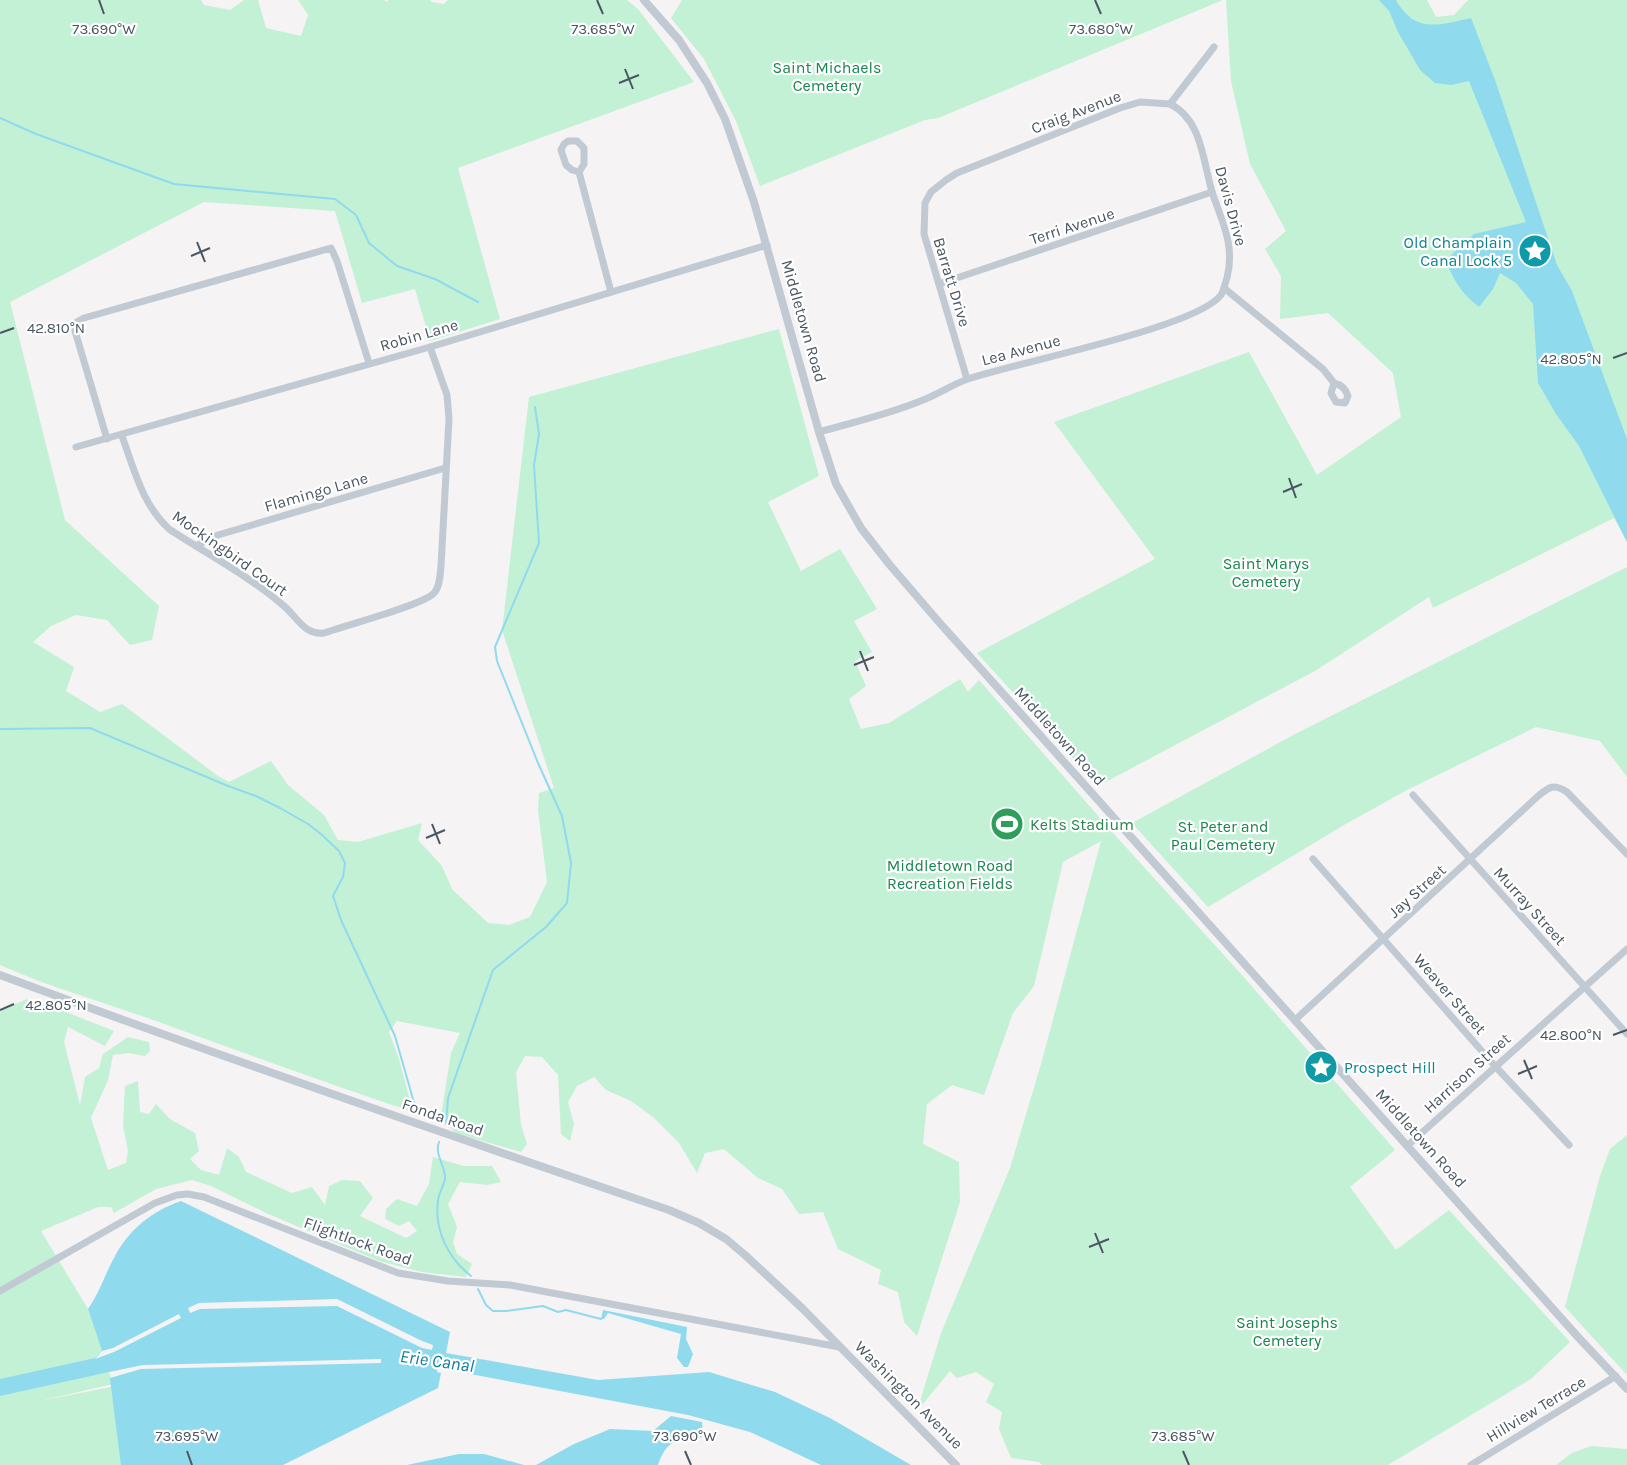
<svg xmlns="http://www.w3.org/2000/svg" width="1627" height="1465" font-family="Karla,sans-serif">
<rect width="100%" height="100%" fill="#f5f3f3"/>
<g fill="#c3f1d5">
<path d="M0 0H201L204 5 230 10 244 0H258L266 28 301 36 308 15 298 0H384L387 2 388 0H430L432 2 444 4 448 0H627L638 9 694 82 458 168 500 319 430 341 415 289 362 303 335 211 204 202 10 302 65 520 159 606 152 640 130 645 107 620 76 615 51 626 33 642 74 667 66 691 100 712 122 704 218 776 229 782 271 761 288 785 324 815 338 840 358 842 422 823 418 840 442 866 452 889 488 923 509 925 530 917 547 882 538 810 539 793 554 788 502 630 529 397 779 329 819 476 768 502 801 571 840 549 877 609 854 621 872 652 855 661 866 686 849 699 861 729 889 723 960 679 968 692 979 680 1114 834 1241 974 1395 1150 1350 1187 1396 1250 1449 1210 1570 1342 1531 1379 1388 1465H1042L1039 1462 1011 1458 999 1429 1002 1412 986 1402 994 1384 976 1372 957 1378 950 1371 917 1411 941 1333 1010 1168 1041 1064 1101 841 1063 862 1034 986 1013 1013 984 1095 952 1085 927 1104 923 1144 959 1162 960 1202 917 1336 904 1322 898 1292 878 1284 881 1270 838 1249 823 1212 799 1214 782 1189 758 1178 724 1149 705 1153 697 1173 679 1143 653 1117 631 1101 606 1090 594 1077 577 1086 568 1102 574 1124 570 1141 561 1134 558 1075 542 1057 525 1056 516 1072 521 1125 527 1144 521 1152 455 1133 441 1116 451 1053 460 1033 397 1021 389 1032 399 1059 413 1112C328 1084 244 1053 159 1022 106 1003 52 988 0 965Z"/>
<path d="M682 0H1223L938 118 925 120 760 186 736 121 704 59 671 18Z"/>
<path d="M1226 0H1427L1436 17 1454 15 1468 0H1627V542L1614 518 1433 608 1429 597 1315 671 1098 786 977 653 1155 559 1054 422 1249 352 1317 475 1401 417 1393 373 1328 313 1280 319 1281 276 1265 249 1286 231 1250 164 1231 81Z"/>
<path d="M1627 567V777L1600 741 1536 727 1407 790 1344 825 1208 907 1132 823 1297 733Z"/>
<path d="M27 999 66 1012 114 1031 105 1046 68 1027 64 1042 80 1105 85 1077 99 1068 103 1054 128 1037 149 1042 150 1051 145 1056 129 1053 113 1055 108 1080 91 1118 108 1170 126 1163 128 1151 123 1126 125 1086 138 1081 140 1112 149 1114 156 1104 170 1119 195 1133 199 1151 190 1159 201 1170 219 1175 227 1148 239 1157 246 1172 292 1193 312 1187 325 1205 329 1186 342 1180 360 1181 373 1198 360 1216 406 1238 417 1231 409 1221 399 1226 385 1219 386 1209 397 1199 417 1206 429 1184 433 1157 464 1166H492L501 1182 487 1185 460 1182 448 1204 457 1227 453 1242 457 1254 472 1264 466 1277 422 1272 379 1261 266 1213 211 1186 192 1180 156 1189 114 1213 111 1207H98L41 1231 88 1309 113 1384 39 1401 111 1387 122 1465H0V1011Z"/>
<path d="M1627 1135V1375L1565 1307 1600 1176 1610 1149Z"/>
<path d="M1591 1446 1627 1449V1465H1556L1572 1453Z"/>
</g>
<g fill="#90daee">
<path d="M1379 0H1396C1415 34 1439 25 1471 18L1495 80 1557 265 1572 291 1627 439V542L1579 446 1556 414 1538 383 1533 304 1516 283 1500 273 1493 289 1479 307C1462 294 1453 280 1446 260L1474 234 1526 222 1469 81 1451 85 1435 83 1420 70 1398 32 1389 11Z"/>
<path d="M181 1201 450 1332 446 1353 598 1380 709 1372 775 1392 830 1418 911 1465H821L750 1432 688 1415 438 1368 437 1372 441 1373 438 1388 283 1465H121L109 1372 0 1396V1379L95 1358 102 1351 88 1309C101 1290 104 1276 114 1258 128 1230 152 1211 181 1201Z"/>
<path d="M603 1310 687 1327 686 1339 693 1354 688 1367H684L677 1358 681 1334 608 1313 604 1319H601Z"/>
<path d="M671 1416 702 1422 703 1436 698 1439C693 1439 688 1437 684 1438 669 1441 662 1452 658 1465H536L574 1444 610 1429 653 1431Z"/>
<path d="M459 1454H484L524 1465H407Z"/>
</g>
<g fill="#f5f3f3">
<path d="M337 1299 422 1341 433 1345 432 1350 422 1348 337 1306 200 1309 190 1313 188 1308 199 1303Z"/>
<path d="M179 1314 181 1318 114 1352 95 1359 102 1351 113 1348Z"/>
<path d="M381 1359V1363L141 1369 110 1378 109 1372 143 1365Z"/>
</g>
<g fill="none" stroke-linecap="round" stroke-linejoin="round">
<g stroke="#90daee" stroke-width="2">
<path d="M0 118 36 134 174 184 335 199 356 215 369 243 397 266 435 279 478 302"/>
<path d="M0 729 90 728 228 786 256 796 280 808 308 824 321 834 339 851 345 863 343 877 333 896 341 920 395 1036 417 1113"/>
<path d="M446 1124 448 1098 493 970 546 927 567 903 571 863 562 816 538 763 497 661 495 647 539 543 534 465 539 434 535 407"/>
<path d="M439 1142C434 1155 446 1166 445 1179 444 1186 438 1194 438 1201 434 1230 448 1258 471 1276"/>
<path d="M478 1289 486 1305 493 1311H506L543 1306 558 1312 566 1310 601 1319"/>
</g>
<g stroke="#c1cad2" stroke-width="7">
<path d="M568 141H577L584 148V164L579 172 572 170 566 165 561 150 564 144Z"/>
<path d="M579 172 611 292"/>
<path d="M939 284 1212 192"/>
<path d="M1224 288 1323 369 1334 383"/>
<path d="M967 379 924 234 925 203 931 192 946 180 957 173 1120 108 1140 102 1170 104 1214 47"/>
<path d="M1334 383C1342 385 1346 389 1348 396L1345 403 1336 402 1331 393Z"/>
<path d="M819 432C854 422 890 414 923 400 939 394 953 384 968 379 1017 362 1196 328 1221 295 1224 290 1225 283 1227 278 1235 246 1223 224 1213 195 1203 164 1203 120 1170 104"/>
<path d="M122 436C134 469 142 504 169 529 207 554 249 576 284 606 298 618 304 635 324 633 343 626 424 605 434 593 440 587 440 575 441 566L449 419 447 395 430 347"/>
<path d="M107 439 75 331V323L84 318 331 248 337 261 369 363"/>
<path d="M76 447 430 347 767 245"/>
<path d="M196 546 218 535 445 468"/>
<path d="M1413 795 1627 1034"/>
<path d="M1313 859 1495 1066 1569 1145"/>
<path d="M1295 1020 1537 797C1549 787 1553 783 1567 792L1627 854"/>
<path d="M1407 1146 1627 949"/>
<path d="M0 1291 155 1203 177 1195 188 1194 204 1197 398 1273 448 1281 510 1285 839 1347"/>
<path d="M1471 1465 1616 1376"/>
</g>
<g stroke="#c1cad2" stroke-width="8">
<path d="M644 0 679 40 707 83 725 119 754 202 819 432 836 484 861 528 889 564 938 621 1578 1337 1627 1389"/>
<path d="M0 975C222 1057 445 1134 669 1210L699 1223 726 1239 745 1255 802 1308 956 1465"/>
</g>
</g>
<path fill="none" stroke="#4a5661" stroke-width="2" d="M99 0 104 14M597 0 603 14M1095 0 1101 14M625 69 633 89M619 83 639 75M197 242 205 262M191 256 210 248M0 333 14 328M1613 358 1627 353M1289 478 1296 498M1283 492 1302 484M860 651 868 671M854 665 874 657M432 824 440 844M426 838 445 830M0 1010 14 1004M1613 1035 1627 1030M1524 1060 1532 1079M1518 1074 1537 1066M1095 1233 1103 1253M1089 1247 1109 1239M187 1451 192 1465M685 1451 691 1465M1183 1451 1189 1465"/>
<defs>
<g id="sight-disc" transform="scale(1.725)"><circle r="9.5" fill="#0f9aa8" stroke="#fff"/><path d="M0-6L1.8-2.2L6-1.7L2.9 1.2L3.7 5.4L0 3.3L-3.7 5.4L-2.9 1.2L-6-1.7L-1.8-2.2Z" fill="#fff"/></g>
<g id="stadium-disc" transform="scale(1.725)"><circle r="9.5" fill="#2e9e5b" stroke="#fff"/><path d="M0-5a6.5 5 0 1 0 0 10a6.5 5 0 1 0 0-10ZM-3.5-1.8h7v3.6h-7Z" fill="#fff"/></g>
</defs>
<g fill-rule="evenodd">
<use href="#sight-disc" x="1535" y="251"/>
<use href="#stadium-disc" x="1007" y="824"/>
<use href="#sight-disc" x="1321" y="1067"/>
</g>
<g text-anchor="middle" dominant-baseline="central" stroke-width="4.5" stroke-linejoin="round" paint-order="stroke">
<g font-size="16" fill="#17864f" stroke="#fff">
<text x="827" y="67">Saint Michaels<tspan x="827" dy="18">Cemetery</tspan></text>
<text x="1266" y="563">Saint Marys<tspan x="1266" dy="18">Cemetery</tspan></text>
<text x="1223" y="826">St. Peter and<tspan x="1223" dy="18">Paul Cemetery</tspan></text>
<text x="950" y="865">Middletown Road<tspan x="950" dy="18">Recreation Fields</tspan></text>
<text x="1287" y="1322">Saint Josephs<tspan x="1287" dy="18">Cemetery</tspan></text>
</g>
<g font-size="16" fill="#4a5661" stroke="#fff">
<text transform="translate(1076 112) rotate(-21)">Craig Avenue</text>
<text transform="translate(1231 206) rotate(75)">Davis Drive</text>
<text transform="translate(1072 226) rotate(-18)">Terri Avenue</text>
<text transform="translate(952 282) rotate(73)">Barratt Drive</text>
<text transform="translate(804 321) rotate(74)">Middletown Road</text>
<text transform="translate(419 335) rotate(-16)">Robin Lane</text>
<text transform="translate(1021 350) rotate(-15)">Lea Avenue</text>
<text transform="translate(316 492) rotate(-16)">Flamingo Lane</text>
<text transform="translate(230 553) rotate(35)">Mockingbird Court</text>
<text transform="translate(1060 736) rotate(48)">Middletown Road</text>
<text transform="translate(1417 891) rotate(-42)">Jay Street</text>
<text transform="translate(1530 906) rotate(48)">Murray Street</text>
<text transform="translate(1450 994) rotate(49)">Weaver Street</text>
<text transform="translate(1467 1073) rotate(-42)">Harrison Street</text>
<text transform="translate(443 1117) rotate(19)">Fonda Road</text>
<text transform="translate(1421 1138) rotate(48)">Middletown Road</text>
<text transform="translate(358 1241) rotate(20)">Flightlock Road</text>
<text transform="translate(909 1395) rotate(45)">Washington Avenue</text>
<text transform="translate(1536 1409) rotate(-31)">Hillview Terrace</text>
</g>
<g font-size="16" fill="#0d838f" stroke="#fff" text-anchor="end">
<text x="1512" y="242">Old Champlain<tspan x="1512" dy="18">Canal Lock 5</tspan></text>
<text x="1344" y="1067" text-anchor="start">Prospect Hill</text>
</g>
<g font-size="16" fill="#27864d" stroke="#fff" text-anchor="start">
<text x="1030" y="824">Kelts Stadium</text>
</g>
<g font-size="18" font-style="italic" fill="#0c7c9b" stroke="#fff">
<text transform="translate(437 1361) rotate(8)">Erie Canal</text>
</g>
</g>
<g font-size="15" text-anchor="middle" fill="#4a5661" stroke="#fff" stroke-width="4.5" stroke-linejoin="round" paint-order="stroke">
<text x="104" y="34">73.690°W</text>
<text x="603" y="34">73.685°W</text>
<text x="1101" y="34">73.680°W</text>
<text x="56" y="333">42.810°N</text>
<text x="1571" y="364">42.805°N</text>
<text x="56" y="1010">42.805°N</text>
<text x="1571" y="1040">42.800°N</text>
<text x="187" y="1441">73.695°W</text>
<text x="685" y="1441">73.690°W</text>
<text x="1183" y="1441">73.685°W</text>
</g>
</svg>
